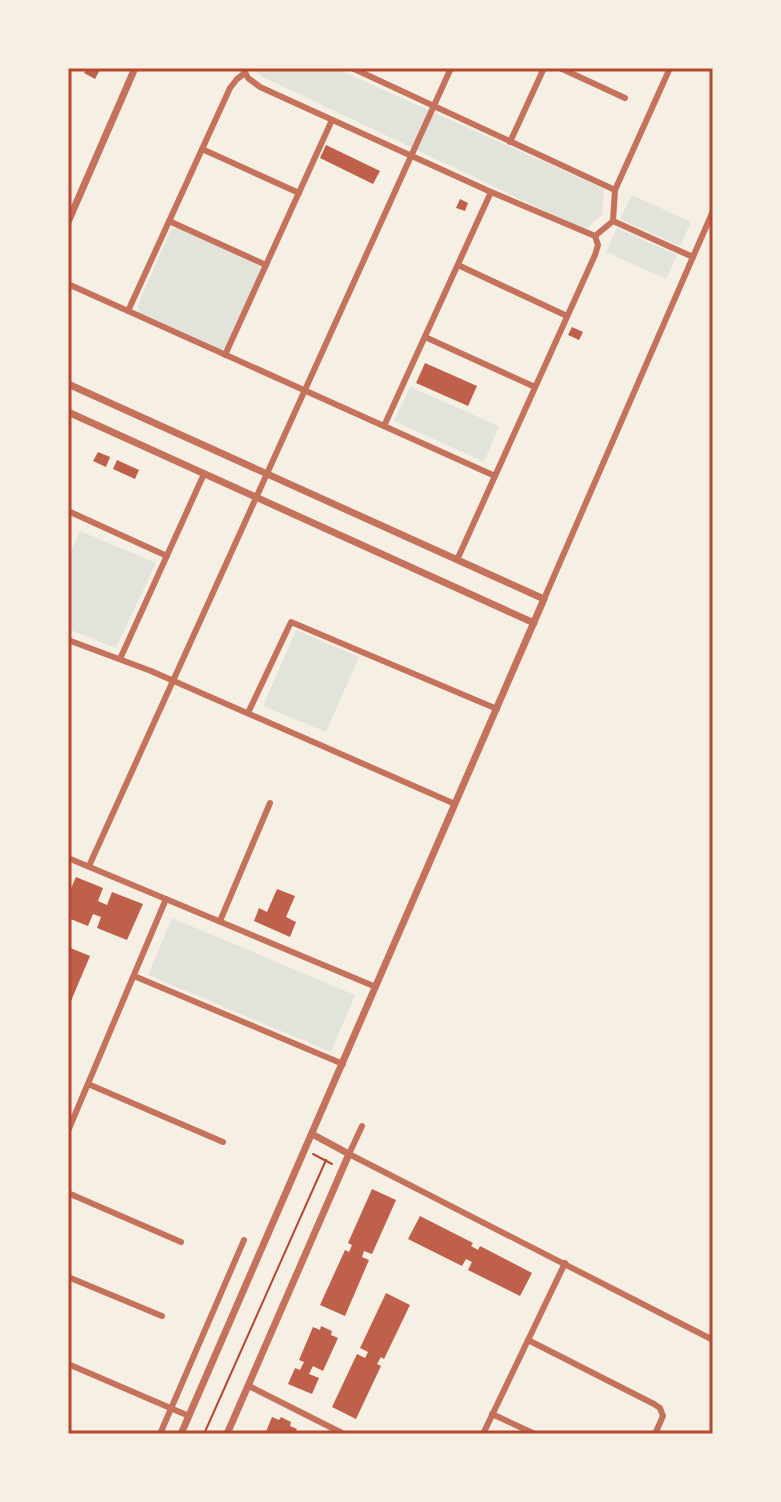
<svg xmlns="http://www.w3.org/2000/svg" width="781" height="1502" font-family="Cabin,sans-serif">
<rect width="100%" height="100%" fill="#f6efe4"/>
<g fill="#e2e4dc">
<path d="M254 68H335L604 189 602 215 585 230 263 77 256 72Z"/>
<path d="M632 195 691 222 680 246 620 219Z"/>
<path d="M177 228 258 265 261 270 225 348 221 350 139 313 137 307 171 229Z"/>
<path d="M617 228 677 255 666 279 606 252Z"/>
<path d="M410 387 499 426 484 462 394 421Z"/>
<path d="M80 531 156 563 116 648 68 629V558Z"/>
<path d="M296 630 359 657 326 732 263 706Z"/>
<path d="M172 918 355 995 331 1052 148 975Z"/>
</g>
<g fill="#bf614a">
<path d="M87 68H101L95 79 84 73Z"/>
<path d="M326 145 380 171 373 184 320 158Z"/>
<path d="M460 199 468 203 465 211 456 208Z"/>
<path d="M572 327 583 332 579 340 568 335Z"/>
<path d="M425 363 477 386 468 406 416 383Z"/>
<path d="M98 452 110 457 106 467 93 461Z"/>
<path d="M117 460 139 470 135 479 113 469Z"/>
<path d="M76 877 103 888 98 901 107 905 112 892 143 904 127 940 97 928 101 917 93 914 88 926 68 918V895Z"/>
<path d="M277 889 295 896 286 917 296 922 290 937 254 921 259 908 267 912Z"/>
<path d="M68 947 90 956 68 1008Z"/>
<path d="M372 1189 396 1200 372 1254 364 1251 362 1257 369 1260 345 1316 320 1305 345 1250 349 1252 352 1245 348 1243Z"/>
<path d="M420 1216 473 1243 471 1246 478 1250 480 1246 532 1273 520 1296 468 1270 472 1262 466 1259 462 1266 408 1239Z"/>
<path d="M386 1293 410 1305 384 1359 381 1357 377 1364 381 1366 356 1419 332 1407 357 1354 365 1358 368 1352 360 1348Z"/>
<path d="M321 1326 332 1331 331 1335 338 1338 323 1371 313 1366 309 1374 319 1378 312 1394 288 1384 295 1368 300 1370 304 1362 299 1360 313 1327 320 1330Z"/>
<path d="M272 1417 279 1420 281 1417 291 1422 290 1426 297 1429 294 1434H265Z"/>
</g>
<g fill="none" stroke-linecap="round" stroke-linejoin="round">
<g stroke="#b5482f" stroke-width="2">
<path d="M313 1154 332 1164"/>
<path d="M204 1434 326 1160"/>
</g>
<g stroke="#c5725c" stroke-width="6">
<path d="M243 68 248 78 260 87 491 192 595 236"/>
<path d="M352 68 615 190"/>
<path d="M560 68 625 98"/>
<path d="M510 142 544 68"/>
<path d="M202 149 299 193"/>
<path d="M169 221 266 265"/>
<path d="M613 221 693 257"/>
<path d="M595 236 613 221 615 190 670 68"/>
<path d="M458 265 567 316"/>
<path d="M68 284 495 476"/>
<path d="M128 311 230 88 237 79 245 73"/>
<path d="M425 337 535 387"/>
<path d="M225 355 332 120"/>
<path d="M384 426 491 192"/>
<path d="M68 511 167 556"/>
<path d="M457 560 595 255 598 245 595 236"/>
<path d="M544 599 713 211"/>
<path d="M68 640 151 671 455 804"/>
<path d="M120 659 204 474"/>
<path d="M248 713 291 622 497 709"/>
<path d="M68 858 376 987"/>
<path d="M89 866 451 68"/>
<path d="M220 921 270 803"/>
<path d="M134 976 343 1064"/>
<path d="M88 1084 223 1142"/>
<path d="M362 1126 349 1154 713 1340"/>
<path d="M68 1131 166 899"/>
<path d="M68 1193 181 1242"/>
<path d="M68 1277 162 1316"/>
<path d="M528 1340 654 1404 660 1408 663 1416 655 1434"/>
<path d="M68 1364 189 1416"/>
<path d="M249 1386 344 1434"/>
<path d="M492 1414 535 1434"/>
<path d="M160 1434 244 1240"/>
<path d="M483 1434 565 1263"/>
</g>
<g stroke="#c5725c" stroke-width="7">
<path d="M68 222 135 68"/>
<path d="M68 384 544 599 181 1434"/>
<path d="M68 412 534 623"/>
<path d="M227 1434 349 1154 312 1134"/>
</g>
</g>
<rect width="781" height="1502" fill="none" stroke="#f6efe4" stroke-width="140"/>
<rect x="70" y="70" width="641" height="1362" fill="none" stroke="#b5482f" stroke-width="3"/>
</svg>
